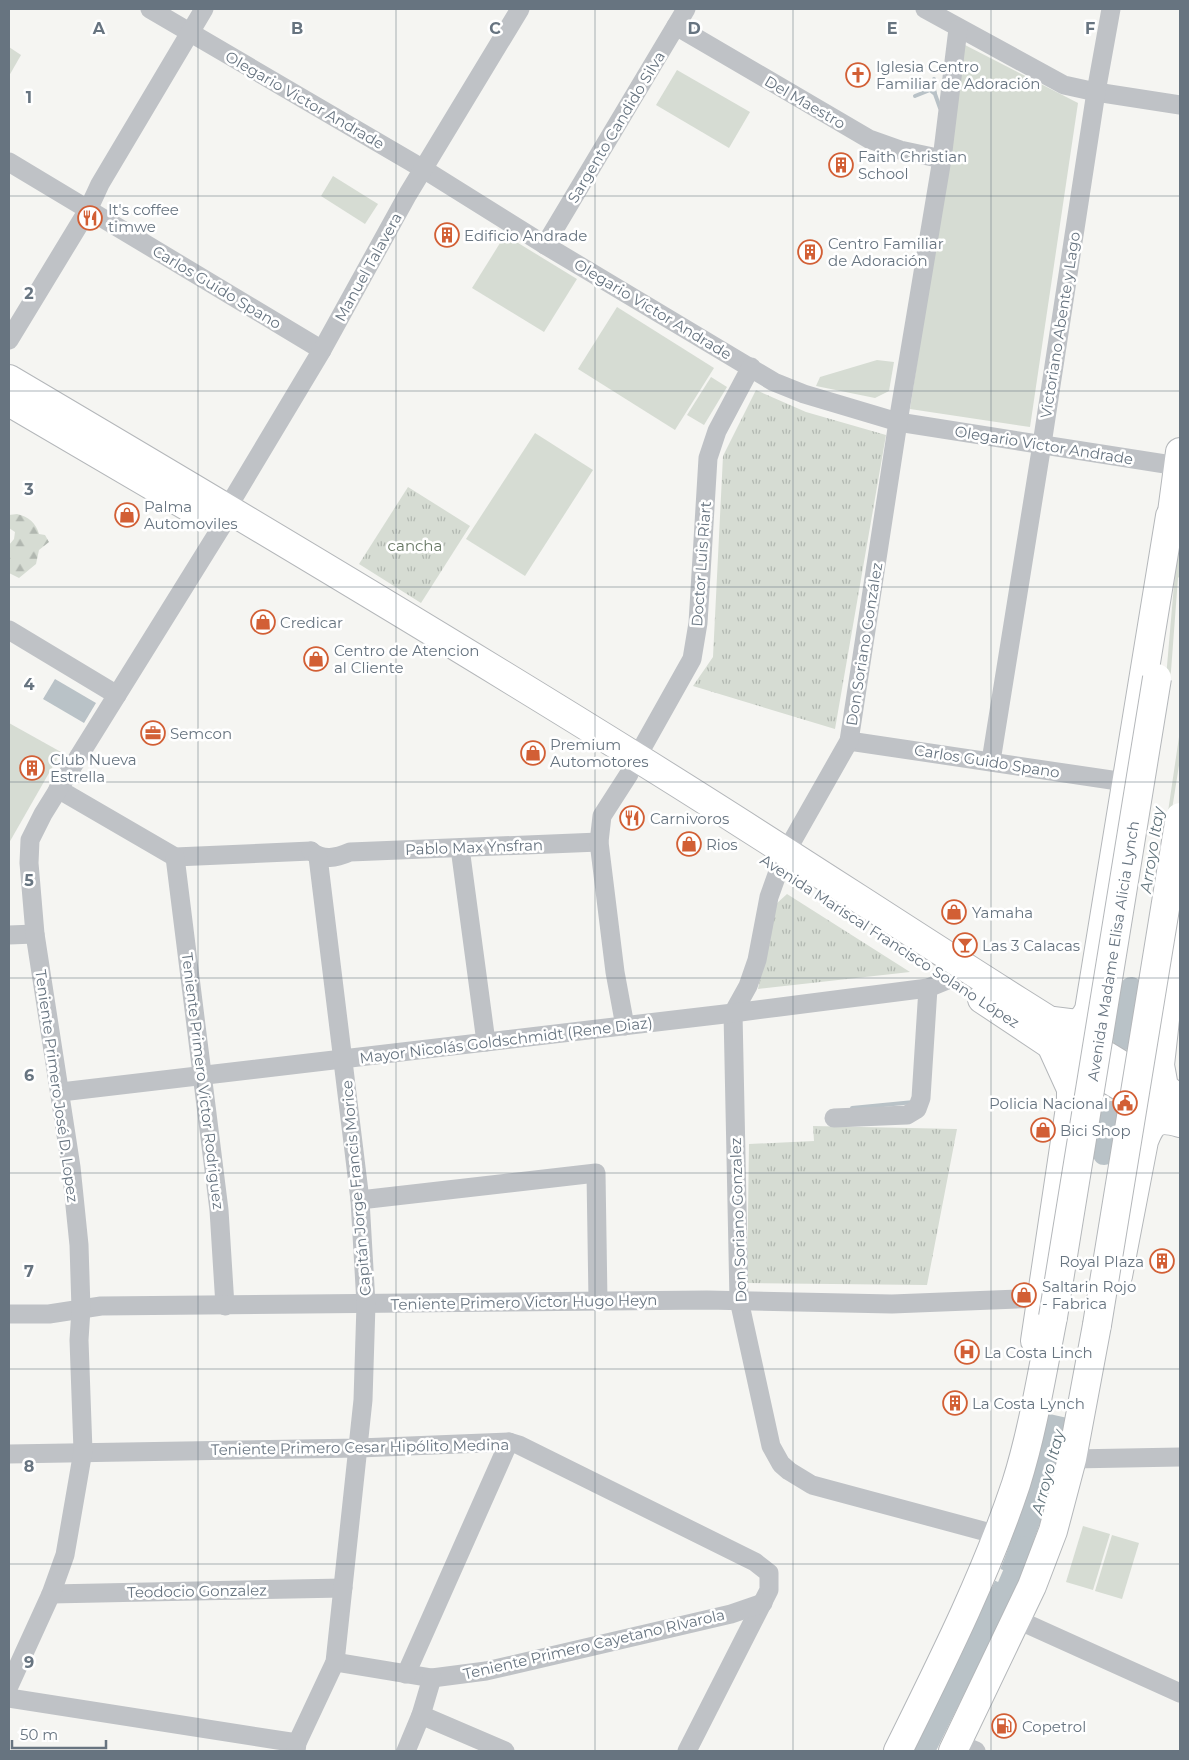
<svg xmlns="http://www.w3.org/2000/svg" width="1189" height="1760" font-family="Montserrat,sans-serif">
<defs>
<pattern id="forest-firs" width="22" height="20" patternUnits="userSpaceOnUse" patternTransform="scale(1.25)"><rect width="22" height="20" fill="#d6dcd3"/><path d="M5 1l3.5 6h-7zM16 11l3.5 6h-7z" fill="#b1b7b0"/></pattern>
<pattern id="park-tufts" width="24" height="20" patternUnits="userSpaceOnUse" patternTransform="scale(1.25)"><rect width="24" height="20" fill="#d6dcd3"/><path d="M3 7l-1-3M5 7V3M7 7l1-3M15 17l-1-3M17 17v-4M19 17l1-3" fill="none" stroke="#b1b7b0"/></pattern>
</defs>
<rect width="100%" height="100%" fill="#f5f5f2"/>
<g fill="#d6dcd3">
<path d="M965 45 1078 103 1030 427 910 409Z"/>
<path d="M9 47 21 55 9 76Z"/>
<path d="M677 70 750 112 729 148 656 105Z"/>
<path d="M333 176 378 204 365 224 321 196Z"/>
<path d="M505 235 577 279 544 332 472 288Z"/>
<path d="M617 307 714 368 675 430 578 369Z"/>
<path d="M877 360 894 362 889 391 875 398 816 386 820 377Z"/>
<path d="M711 377 727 387 704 425 687 415Z"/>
<path d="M535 433 593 470 525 576 466 539Z"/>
<path d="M1180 514V563L1172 671 1180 717V759L1132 1062 1108 1046 1167 666Z"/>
<path d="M9 723 61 752 9 843Z"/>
<path d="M1083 1526 1110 1534 1093 1590 1066 1582Z"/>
<path d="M1112 1535 1139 1543 1122 1599 1095 1591Z"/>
</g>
<path fill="url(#forest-firs)" d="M17 514C29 517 36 523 39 534L45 535 49 542 39 550 36 564 19 578 9 573V545L14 539 15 532 9 528V515Z"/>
<g fill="url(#park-tufts)">
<path d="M756 390 806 412 886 435 835 729 693 686 713 657 723 456Z"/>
<path d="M408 487 470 526 421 603 359 564Z"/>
<path d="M787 894 910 972 758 989 775 905Z"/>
<path d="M813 1126 957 1129 927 1285 747 1283 749 1144 814 1141Z"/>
</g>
<g fill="#b9c2c7">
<path d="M55 679 96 703 84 723 43 699Z"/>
<path d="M1121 1127 1054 1484 1020 1579 1016 1577 1013 1582 1018 1585 936 1751H912L997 1577 1013 1583 1015 1577 1000 1570C1029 1496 1043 1428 1061 1351 1079 1276 1101 1202 1121 1127Z"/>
</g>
<g fill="#f5f5f2">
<path d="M1180 576V730L1137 1023 1134 1025 1116 1015 1171 671 1178 578Z"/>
<path d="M1097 1121 1121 1125 1072 1419 1045 1413Z"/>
<path d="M998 1568 1023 1578 1017 1581 1020 1582 1019 1590 993 1580 997 1574 1012 1579 998 1572Z"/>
</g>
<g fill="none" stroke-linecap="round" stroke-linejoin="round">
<g stroke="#b9c2c7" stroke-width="4">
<path d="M934 79 933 86 935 93"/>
<path d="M915 96 930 90 935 94 940 108"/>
<path d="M852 1108 914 1102"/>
</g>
<g stroke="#b9c2c7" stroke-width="22">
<path d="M1124 1039 1131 988"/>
<path d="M1104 1154 1111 1112"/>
<path d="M998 1610 1025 1547"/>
</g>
<g stroke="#b4b7ba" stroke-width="30">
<g id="highway">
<path d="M9 379C219 503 429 628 636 757 819 870 995 991 1180 1100"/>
<path d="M9 402 202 515"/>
<path d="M1169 535 1180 452"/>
<path d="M1175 929 1160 1065 1164 1087 1176 1097"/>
<path d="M982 999 1051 1045 1180 1122"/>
<path d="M1053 1021 1077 1024 1085 1017 1089 1010 1170 516"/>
<path d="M1118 1276 1144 1141C1152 1120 1158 1117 1180 1123"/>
<path d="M1035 1341 1071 1101V1089L1051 1045"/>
<path d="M898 1751C941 1664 985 1577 1016 1484 1033 1430 1042 1373 1053 1317"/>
<path d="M953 1751 1032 1586 1053 1531 1072 1459 1097 1325"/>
</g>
</g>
<g stroke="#bfc2c6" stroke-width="19">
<path d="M150 9 425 170 545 245 774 382 804 394 898 422 1178 466"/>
<path d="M925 9 1064 85 1096 92 1180 105"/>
<path d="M676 26 869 139 900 150 942 159"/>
<path d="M9 162 322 350"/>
<path d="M545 245 686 9"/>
<path d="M9 340 88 210 100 184 204 9"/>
<path d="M9 630 117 695"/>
<path d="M849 741 1125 782"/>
<path d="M637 757 692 659 698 623 708 458 717 431 751 367"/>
<path d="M991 761 1042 444 1096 92 1111 9"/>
<path d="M58 789 175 857 311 851"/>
<path d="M460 848 486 1042"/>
<path d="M311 851C323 861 336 858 350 852L599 842"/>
<path d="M786 852 849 741 898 422 942 159 958 29"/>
<path d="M175 857 219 1210 225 1306"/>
<path d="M779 869 769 897 757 960 748 986 733 1013 739 1300 771 1446 781 1464 789 1471 812 1485 998 1535"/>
<path d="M9 935 35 934"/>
<path d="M625 1026 615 972 599 842 602 816 629 774"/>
<path d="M61 1092 733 1013 928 988 950 979"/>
<path d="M834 1118 907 1115 917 1109 921 1098 928 988"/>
<path d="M360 1200 596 1173 598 1301"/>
<path d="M9 1314H49L101 1306 707 1300 892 1304 1040 1298"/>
<path d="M9 1454 359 1448 509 1442 519 1445 755 1562 769 1573V1590L687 1751"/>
<path d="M1072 1459 1180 1457"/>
<path d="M51 1594 343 1588"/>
<path d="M1016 1619 1180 1693"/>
<path d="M335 1662 432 1678 486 1671 731 1614 763 1603"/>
<path d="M406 1674 509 1442"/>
<path d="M9 1686 51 1594 65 1555 83 1451 79 1340 81 1309 79 1245 71 1167 35 934 29 863 30 840 43 814 222 526 219 522 322 350 408 194 520 9"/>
<path d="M9 1698 297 1743"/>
<path d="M421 1715 505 1751"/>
<path d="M957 1743 976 1751"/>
<path d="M296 1751 297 1743 335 1662 363 1400 366 1304 360 1200 318 857"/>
<path d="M406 1751 421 1715 432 1678"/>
</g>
<use href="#highway" stroke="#fff" stroke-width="28"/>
<g stroke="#b4b7ba" stroke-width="30" stroke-linecap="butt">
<g id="highway-bridge">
<path d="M1053 1317 1157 678"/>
<path d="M1097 1325 1180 817"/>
</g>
</g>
<use href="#highway-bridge" stroke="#fff" stroke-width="28"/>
</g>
<path fill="none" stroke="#677480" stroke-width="1" stroke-opacity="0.55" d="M198 9V1751M396 9V1751M595 9V1751M793 9V1751M991 9V1751M9 196H1180M9 391H1180M9 587H1180M9 782H1180M9 978H1180M9 1173H1180M9 1369H1180M9 1564H1180"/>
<defs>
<g id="church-ring" transform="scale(1.25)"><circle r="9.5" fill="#fff" stroke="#d25f35" stroke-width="1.5"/><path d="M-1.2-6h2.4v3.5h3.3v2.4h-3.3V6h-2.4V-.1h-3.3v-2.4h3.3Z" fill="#d25f35"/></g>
<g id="building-ring" transform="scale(1.25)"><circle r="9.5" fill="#fff" stroke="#d25f35" stroke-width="1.5"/><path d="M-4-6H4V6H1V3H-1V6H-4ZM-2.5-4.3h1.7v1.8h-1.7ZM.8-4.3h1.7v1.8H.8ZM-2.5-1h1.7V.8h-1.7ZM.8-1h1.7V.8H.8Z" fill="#d25f35"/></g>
<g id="restaurant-ring" transform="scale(1.25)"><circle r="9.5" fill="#fff" stroke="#d25f35" stroke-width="1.5"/><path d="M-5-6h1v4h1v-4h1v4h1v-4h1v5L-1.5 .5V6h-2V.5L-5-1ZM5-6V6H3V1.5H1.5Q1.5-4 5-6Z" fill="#d25f35"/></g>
<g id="shop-ring" transform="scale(1.25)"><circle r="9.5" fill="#fff" stroke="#d25f35" stroke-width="1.5"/><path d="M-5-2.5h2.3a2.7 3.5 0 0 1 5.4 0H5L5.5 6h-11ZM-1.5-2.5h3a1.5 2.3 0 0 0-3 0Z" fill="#d25f35"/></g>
<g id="office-ring" transform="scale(1.25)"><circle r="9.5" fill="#fff" stroke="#d25f35" stroke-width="1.5"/><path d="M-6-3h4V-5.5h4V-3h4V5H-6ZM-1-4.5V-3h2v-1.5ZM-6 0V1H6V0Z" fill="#d25f35"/></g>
<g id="bar-ring" transform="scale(1.25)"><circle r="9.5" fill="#fff" stroke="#d25f35" stroke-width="1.5"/><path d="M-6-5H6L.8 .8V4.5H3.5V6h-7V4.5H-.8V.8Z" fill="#d25f35"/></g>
<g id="civic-ring" transform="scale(1.25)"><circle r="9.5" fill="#fff" stroke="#d25f35" stroke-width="1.5"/><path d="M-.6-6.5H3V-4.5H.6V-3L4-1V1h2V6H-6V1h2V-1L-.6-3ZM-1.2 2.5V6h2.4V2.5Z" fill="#d25f35"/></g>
<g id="hospital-ring" transform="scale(1.25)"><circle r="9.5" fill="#fff" stroke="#d25f35" stroke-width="1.5"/><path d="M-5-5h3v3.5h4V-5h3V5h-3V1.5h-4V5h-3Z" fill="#d25f35"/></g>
<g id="fuel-ring" transform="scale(1.25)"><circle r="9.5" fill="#fff" stroke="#d25f35" stroke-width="1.5"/><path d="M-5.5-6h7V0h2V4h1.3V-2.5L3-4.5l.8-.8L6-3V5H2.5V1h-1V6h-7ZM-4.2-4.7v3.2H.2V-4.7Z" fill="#d25f35"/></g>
</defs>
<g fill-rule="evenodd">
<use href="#church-ring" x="858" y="75"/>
<use href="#building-ring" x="841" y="165"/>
<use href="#restaurant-ring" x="90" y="218"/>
<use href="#building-ring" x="447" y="235"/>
<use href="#building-ring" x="810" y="252"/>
<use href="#shop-ring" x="127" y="515"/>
<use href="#shop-ring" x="263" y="622"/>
<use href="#shop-ring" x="316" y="659"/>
<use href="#office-ring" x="153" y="733"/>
<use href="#shop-ring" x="533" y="753"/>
<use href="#building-ring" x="32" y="768"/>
<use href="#restaurant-ring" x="632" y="818"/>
<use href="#shop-ring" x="689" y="844"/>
<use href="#shop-ring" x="954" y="912"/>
<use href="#bar-ring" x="965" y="945"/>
<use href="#civic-ring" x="1125" y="1103"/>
<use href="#shop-ring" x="1043" y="1130"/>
<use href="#building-ring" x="1162" y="1261"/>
<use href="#shop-ring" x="1024" y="1295"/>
<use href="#hospital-ring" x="967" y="1352"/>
<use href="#building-ring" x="955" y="1403"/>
<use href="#fuel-ring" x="1004" y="1726"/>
</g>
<g text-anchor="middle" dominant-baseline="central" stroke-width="5" stroke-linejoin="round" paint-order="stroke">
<g font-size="15" fill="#677480" stroke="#fff" text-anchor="start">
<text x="876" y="66">Iglesia Centro<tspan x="876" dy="17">Familiar de Adoración</tspan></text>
<text x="858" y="156">Faith Christian<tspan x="858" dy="17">School</tspan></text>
<text x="108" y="209">It's coffee<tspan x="108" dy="17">timwe</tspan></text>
<text x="464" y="235">Edificio Andrade</text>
<text x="828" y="243">Centro Familiar<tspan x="828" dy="17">de Adoración</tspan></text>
<text x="144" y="506">Palma<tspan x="144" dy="17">Automoviles</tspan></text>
<text x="280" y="622">Credicar</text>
<text x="334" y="650">Centro de Atencion<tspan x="334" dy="17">al Cliente</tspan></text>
<text x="170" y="733">Semcon</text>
<text x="550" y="744">Premium<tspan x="550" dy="17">Automotores</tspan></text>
<text x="50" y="759">Club Nueva<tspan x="50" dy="17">Estrella</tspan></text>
<text x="650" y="818">Carnivoros</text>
<text x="706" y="844">Rios</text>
<text x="972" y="912">Yamaha</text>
<text x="982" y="945">Las 3 Calacas</text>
<text x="1108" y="1103" text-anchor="end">Policia Nacional</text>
<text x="1060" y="1130">Bici Shop</text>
<text x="1144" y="1261" text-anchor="end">Royal Plaza</text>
<text x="1042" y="1286">Saltarin Rojo<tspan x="1042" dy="17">- Fabrica</tspan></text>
<text x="984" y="1352">La Costa Linch</text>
<text x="972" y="1403">La Costa Lynch</text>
<text x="1022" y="1726">Copetrol</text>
</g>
<g font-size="15" fill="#677480" stroke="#fff">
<text transform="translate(305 100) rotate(30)">Olegario Victor Andrade</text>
<text transform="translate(805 102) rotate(30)">Del Maestro</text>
<text transform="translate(616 127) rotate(-59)">Sargento Candido Silva</text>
<text transform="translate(368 267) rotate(-61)">Manuel Talavera</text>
<text transform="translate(217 287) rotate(31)">Carlos Guido Spano</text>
<text transform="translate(653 309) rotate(31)">Olegario Victor Andrade</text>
<text transform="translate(1060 325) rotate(-81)">Victoriano Abente y Lago</text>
<text transform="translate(1044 445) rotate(9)">Olegario Victor Andrade</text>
<text transform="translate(701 564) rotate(-86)">Doctor Luis Riart</text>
<text transform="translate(864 644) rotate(-81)">Don Soriano González</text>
<text transform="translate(987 761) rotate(9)">Carlos Guido Spano</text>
<text transform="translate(474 847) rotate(-2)">Pablo Max Ynsfran</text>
<text transform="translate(890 941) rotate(33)">Avenida Mariscal Francisco Solano López</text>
<text transform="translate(1113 951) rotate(-81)">Avenida Madame Elisa Alicia Lynch</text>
<text transform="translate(506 1040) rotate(-7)">Mayor Nicolás Goldschmidt (Rene Diaz)</text>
<text transform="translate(203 1081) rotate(83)">Teniente Primero Victor Rodriguez</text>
<text transform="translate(57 1086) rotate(82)">Teniente Primero José D. Lopez</text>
<text transform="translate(356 1188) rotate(-95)">Capitán Jorge Francis Morice</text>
<text transform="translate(738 1220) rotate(-92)">Don Soriano Gonzalez</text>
<text transform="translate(524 1302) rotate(-1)">Teniente Primero Victor Hugo Heyn</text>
<text transform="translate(360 1447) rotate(-1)">Teniente Primero Cesar Hipólito Medina</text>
<text transform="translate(197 1591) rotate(-1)">Teodocio Gonzalez</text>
<text transform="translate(594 1644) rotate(-13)">Teniente Primero Cayetano RIvarola</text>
</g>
<g font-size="15" fill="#687865" stroke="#fff">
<text x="415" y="545">cancha</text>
</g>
<g font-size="16" font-style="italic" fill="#63757d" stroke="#fff">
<text transform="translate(1152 850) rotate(-81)">Arroyo Itay</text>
<text transform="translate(1048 1472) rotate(-75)">Arroyo Itay</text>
</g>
</g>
<g font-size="16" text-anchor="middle" font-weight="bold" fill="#677480" stroke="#fff" stroke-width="5" stroke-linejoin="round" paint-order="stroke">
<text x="99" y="34">A</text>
<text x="297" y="34">B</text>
<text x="495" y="34">C</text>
<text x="694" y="34">D</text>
<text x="892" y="34">E</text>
<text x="1090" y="34">F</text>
<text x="29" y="103">1</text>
<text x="29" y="299">2</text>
<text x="29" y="495">3</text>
<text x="29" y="690">4</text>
<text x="29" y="886">5</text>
<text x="29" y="1081">6</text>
<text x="29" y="1277">7</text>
<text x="29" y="1472">8</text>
<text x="29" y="1668">9</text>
</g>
<rect width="1189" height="1760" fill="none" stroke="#677480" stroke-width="20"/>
<path d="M12 1740v8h94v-8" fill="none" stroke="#677480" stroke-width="2.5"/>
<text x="20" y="1740" font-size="15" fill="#677480" stroke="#ffffff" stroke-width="4" paint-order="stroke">50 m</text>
</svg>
